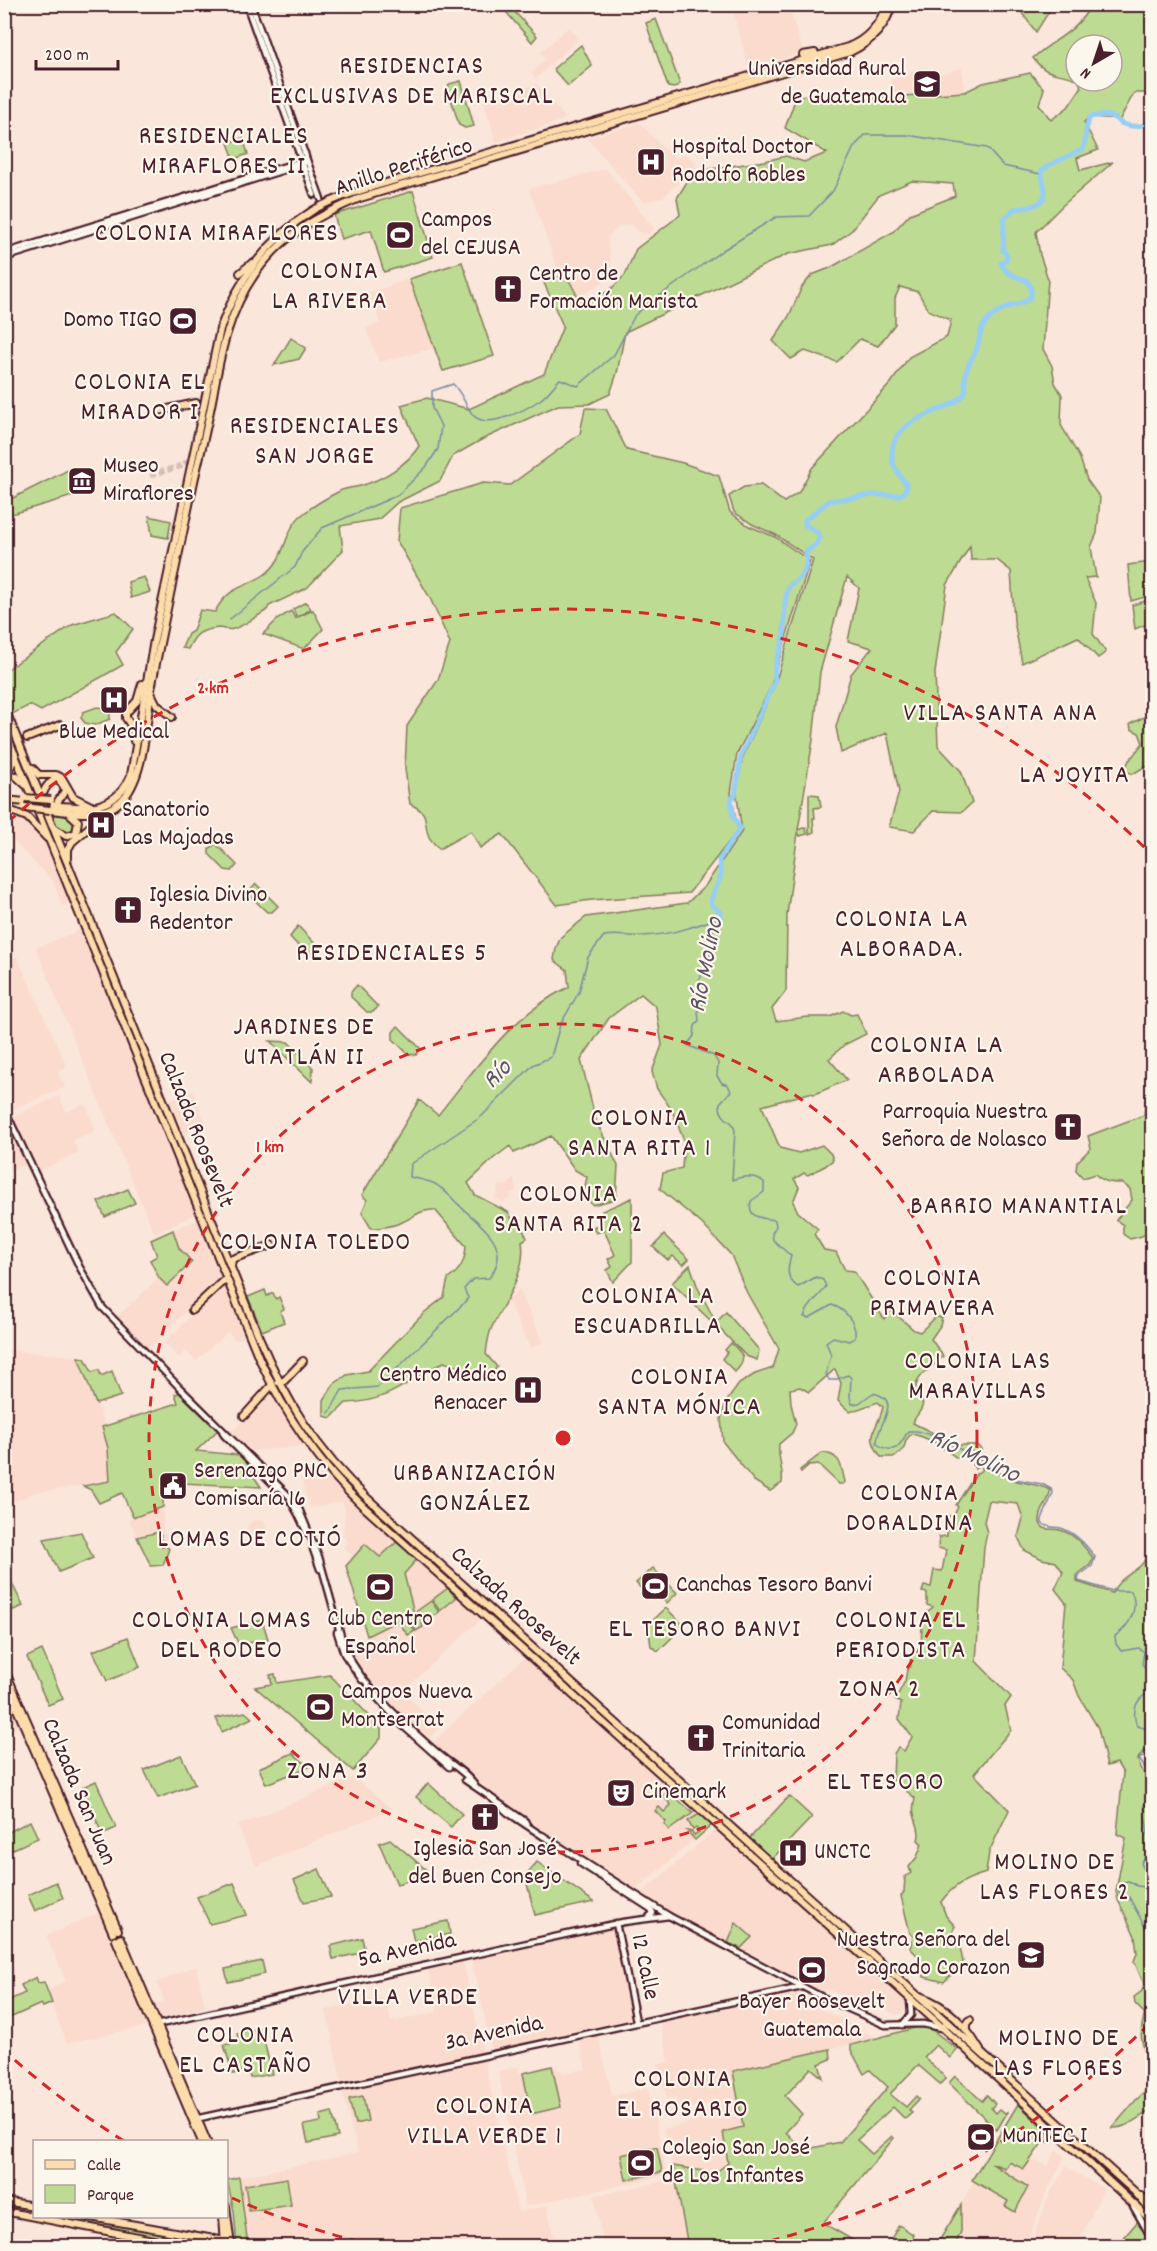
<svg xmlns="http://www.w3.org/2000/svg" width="1157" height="2251" font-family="Dekko,sans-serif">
<rect width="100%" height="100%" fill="#fae6da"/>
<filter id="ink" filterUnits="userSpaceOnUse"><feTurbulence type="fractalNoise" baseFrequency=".0167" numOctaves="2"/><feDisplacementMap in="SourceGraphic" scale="12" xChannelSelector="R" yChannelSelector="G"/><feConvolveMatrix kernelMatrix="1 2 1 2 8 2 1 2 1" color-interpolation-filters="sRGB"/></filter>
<g filter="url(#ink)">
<g fill="#fadbcd">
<path d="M731 5H788L803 52 749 68Z"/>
<path d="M569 27 579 38 536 78 531 73 546 59 540 53Z"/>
<path d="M962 68 965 92 890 98 891 80 915 71 918 81Z"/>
<path d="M536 84 566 119 496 142 484 101Z"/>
<path d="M640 123 674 159 686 154 697 165 663 197 643 202 587 138Z"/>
<path d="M606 169 654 229 649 234 639 233 632 224 619 226 607 238 613 275 578 297 569 279 564 275 560 276 529 189Z"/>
<path d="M409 279 435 348 379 362 366 328 380 323 369 293Z"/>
<path d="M5 808 16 809 26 814 44 832 70 901 62 906 53 881 5 833Z"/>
<path d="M106 815 117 818 97 839H94L85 832Z"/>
<path d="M80 930 82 931 196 1214 154 1233 36 948Z"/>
<path d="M17 957 67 1067 57 1072 65 1087 10 1110 4 1098V963Z"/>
<path d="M193 1091 206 1124 183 1134 170 1100Z"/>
<path d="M59 1096 66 1112 85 1104 96 1130 73 1140 78 1153 39 1171 13 1117Z"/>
<path d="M5 1120 27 1164 5 1172 4 1120Z"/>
<path d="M514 1179 517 1190 509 1194 511 1198 502 1202 495 1198 498 1194 497 1187 500 1185 506 1186Z"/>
<path d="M198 1220 222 1276 147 1349 116 1318 159 1278 167 1286 191 1262 179 1248 173 1230Z"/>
<path d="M224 1283 245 1337 235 1340 228 1332 196 1361 186 1350 179 1357 164 1343Z"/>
<path d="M519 1289 543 1342 530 1348 508 1301Z"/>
<path d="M5 1350 78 1357 105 1426 102 1427 108 1448 110 1481 33 1493 8 1504 7 1502 5 1503Z"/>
<path d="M271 1396H273L294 1432 306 1446 246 1451 230 1433Z"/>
<path d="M328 1474 399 1540 380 1557 365 1544 353 1557 344 1546 349 1542 343 1536 345 1507 341 1502 310 1508 301 1478Z"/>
<path d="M163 1507V1529L170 1544 169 1549 159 1539V1532L137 1537 129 1519Z"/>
<circle cx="257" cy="1530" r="10"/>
<path d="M419 1557 482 1618 403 1691 439 1729 426 1740 403 1718 363 1674 346 1647 414 1612 404 1574Z"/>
<path d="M525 1657 665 1784 663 1786 693 1813 697 1811 711 1825 635 1890 548 1834 502 1801 431 1744Z"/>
<path d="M14 1707 22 1725 5 1733 4 1711Z"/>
<path d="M354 1777 391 1809 256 1866 238 1826Z"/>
<path d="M715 1830 907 2002V2006L901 2014 896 2015 879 2006 877 2010 826 1989 823 1992 741 1948 752 1937 736 1923 728 1943 692 1927 641 1894Z"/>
<path d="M101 1912 150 2025 67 2043 47 1991 66 1981 46 1936Z"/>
<path d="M614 1929 633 2018 492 2050 472 1960Z"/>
<path d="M463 1962 483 2052 341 2081 326 2010 385 1998 391 2022 437 2012 428 1967Z"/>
<path d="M196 1966 205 2007 158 2019 153 2004 165 2001 156 1983Z"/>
<path d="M800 1990 826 2001 821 2009 876 2038 733 2071 743 2127 728 2163 715 2173 673 2166 664 2129 711 2118 708 2104 679 2110 676 2097 667 2099 658 2064 669 2062 660 2021 770 1993Z"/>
<path d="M598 2034 612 2096 648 2088 667 2175 526 2206 498 2071 518 2067 520 2073H523L531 2114 561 2107 552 2066 564 2073 586 2069 579 2039Z"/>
<path d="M484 2059 518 2212 547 2206 555 2246H248L239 2177 358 2153 342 2089Z"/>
<path d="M1056 2151 1065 2156 1045 2196 1026 2246H960L956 2244 961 2231V2205L985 2161 1009 2162 1024 2169 1032 2159 1048 2166Z"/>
<path d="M1066 2167 1104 2189 1076 2246H1030L1048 2198Z"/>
<path d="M675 2179 688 2246H604L594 2196Z"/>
</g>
<g fill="#bedb93" stroke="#847d5f" stroke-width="1.5">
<path d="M500 5H508L537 36 532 42Z"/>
<path d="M1016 5H1053L1036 32Z"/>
<path d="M1131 5H1152V93H1134L1120 119 1090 117 1084 122 1098 150 1077 158 1080 170 1113 162 1063 205 1036 232 1040 255 1048 279 1043 349 1052 366 1055 383 1062 395 1061 425 1080 458 1087 480 1100 498 1097 533 1091 547 1096 577 1085 578 1096 603 1093 634 1106 652 1098 658 1078 637 1022 663 1014 621 1011 571 997 560H971L970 546 947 585 935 673 938 746 961 771 972 803 962 812 933 811 914 831 889 827 899 792 887 733 841 753 836 727 851 674 872 648 848 641 859 588 847 577 820 672 813 740 798 830 806 827 807 834 800 836 798 832 787 915 786 991 772 1009 776 1021 808 1017H830L843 1011 851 1015 857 1014 866 1034 844 1045 829 1059 847 1080 815 1094 809 1093 762 1106 780 1148 799 1153 822 1145 831 1154 833 1160 825 1166 808 1175 804 1173 794 1179 799 1187 793 1202 798 1212 818 1229 814 1234 824 1250 836 1252 845 1270 854 1271 884 1319 891 1310 914 1330 920 1332 936 1317H942L940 1326 931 1339 943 1356C936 1365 915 1375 916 1389 917 1395 925 1400 922 1407 920 1413 915 1416 913 1423L957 1445H976L982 1449 975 1456 967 1454 957 1458C942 1447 929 1437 911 1434L906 1440 904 1448 895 1457H881C864 1433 877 1432 883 1407L878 1402 850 1412 838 1401 841 1383 835 1369 809 1392 800 1387 790 1389 791 1404 796 1424 792 1433 779 1444C777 1460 784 1468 782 1483L770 1491 754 1481 723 1442 721 1418 726 1402 739 1384 755 1374 773 1368 779 1349 747 1293 731 1255 702 1224 660 1189 663 1173 682 1168 684 1141 672 1110 657 1089 652 1072 662 1045 656 1007 641 994 609 1018 581 1060 596 1121 618 1166 616 1199 593 1205 583 1196 587 1177 575 1170 551 1136 514 1153 510 1146 494 1158 468 1183 475 1195 508 1212 512 1219 516 1216 527 1238 522 1241C527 1272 505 1300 492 1327 488 1335 487 1346 486 1354L497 1367 488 1379 472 1371 444 1362C408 1380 390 1402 346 1403L331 1418 324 1416V1400L334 1384 347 1375 368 1371 425 1312 444 1297 448 1279C461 1270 465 1261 466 1246L435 1210C420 1209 413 1218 400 1223 390 1227 381 1228 371 1228L362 1213 367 1200 362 1195 419 1100 438 1115C476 1068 513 1013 569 987L567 970 554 960 556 948 561 937 586 917 687 903 705 886 742 831 736 790 743 757 774 687 813 560 776 535 752 524 734 512 729 496 744 487 761 485 784 502 799 492 812 468 891 383 909 357 947 337 951 320 928 310 918 292 900 287 895 298V324L878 346 860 339 837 362 805 351 791 359 773 341 789 316 802 287 812 275 830 268 893 232 910 214 955 196 953 184 912 181 879 195 852 230 832 245 788 254 625 332 617 373 610 394 589 404 558 405 481 440 453 456 440 481 398 502 379 519 340 526 343 550 307 588 269 606 267 610C257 616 244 626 233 629 228 631 223 628 218 628 200 630 195 634 188 649L182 648 188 634 193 631 200 610 215 612C228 586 243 589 264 575 287 560 283 529 303 514 313 506 326 498 338 492 344 488 353 488 360 486 382 480 407 465 419 446L401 405 427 398 469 409 544 374 563 326 544 283 563 275 570 282 578 297 595 299 610 290 625 275 636 249 680 215 677 198 690 177 704 170 765 161 786 156 804 162 827 153 785 128 794 103 804 95 825 101 965 92 983 83 1030 73 1044 89 1039 104 1051 120 1068 107 1081 88 1079 81H1112V45H1076V79C1058 71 1048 78 1033 58 1055 38 1073 35 1090 7L1131 8Z"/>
<path d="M656 19 680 84 674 88 668 87 646 23Z"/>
<path d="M581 45 592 66 568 86 553 69Z"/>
<path d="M461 81 474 126 465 128 459 125 448 89 449 84Z"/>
<path d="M243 138 248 154 234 159 228 143Z"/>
<path d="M413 191 433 257 384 272 371 230 341 239 334 215Z"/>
<path d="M462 262 494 356 443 371 409 279Z"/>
<path d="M291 338 306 348 299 359 274 365Z"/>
<path d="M585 408 606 409 627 450 683 463 719 476 730 512 749 526 775 537 810 561 771 686 737 754 731 793 738 830 689 893 591 900 557 905 502 834 480 848 471 831 439 849C436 845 431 841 429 837 422 821 432 814 410 804L405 769 407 726 438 680 450 643 430 598 397 541 400 508 483 483 510 485 580 434Z"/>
<path d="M68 470 76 495 5 516V502Z"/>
<path d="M149 516 171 521 168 538 152 535Z"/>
<path d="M1151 562 1152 595 1131 601 1128 565Z"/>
<path d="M144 577 150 592 131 598 128 582Z"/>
<path d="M1152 599V622L1135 629 1132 605Z"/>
<path d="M306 602 311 609 298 617 313 610 323 629 304 649 263 634 278 619 291 611 295 618H297L293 609Z"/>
<path d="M116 612 133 629 116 652 123 665 41 711 30 705 12 714 5 695V671L72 625Z"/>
<path d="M97 707 105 708 110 713V719L95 725 85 723 81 718 83 712Z"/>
<path d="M1152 713V766L1144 767 1133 774 1125 771 1128 762 1143 743 1139 733 1131 729 1130 724Z"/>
<path d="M809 794 819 795 821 807 814 808 815 818H813L814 832 809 834Z"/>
<path d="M51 814C61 815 72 815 75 827L73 831 66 833 56 826Z"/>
<path d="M216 844 237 865 232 871 225 870 209 854V849Z"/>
<path d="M256 884 278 906 272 912H267L250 896V891Z"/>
<path d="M298 926 319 948 312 955 306 954 290 937Z"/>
<path d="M357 985 378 1007 373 1012H367L351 997V992Z"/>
<path d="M398 1026 421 1049 416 1055 408 1054 393 1039V1032Z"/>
<path d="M270 1041 288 1042 313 1068 312 1082Z"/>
<path d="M1152 1073V1228L1142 1236 1130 1239 1123 1234V1225L1116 1220 1132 1200 1130 1189 1122 1183C1111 1183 1103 1182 1095 1174L1083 1178 1076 1170 1077 1162 1091 1148 1088 1136 1144 1115 1148 1081Z"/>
<path d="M128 1189 135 1203 105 1217 98 1202Z"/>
<path d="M632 1198V1262L613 1282 607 1270 612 1267 608 1259 615 1255 604 1230 596 1233 593 1227 601 1224 599 1219 605 1217 602 1211Z"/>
<path d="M173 1230 179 1248 192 1262 167 1286 159 1278 150 1260 157 1256 151 1240Z"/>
<path d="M664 1235 689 1259 683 1265 673 1256 668 1260 653 1247Z"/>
<path d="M690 1265 698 1288 713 1317 710 1320 672 1283Z"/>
<path d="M265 1290 267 1296 273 1293 276 1299 279 1297 284 1309 280 1311 284 1322 262 1331 248 1297Z"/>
<path d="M726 1312 759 1350 757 1360 746 1356 715 1324Z"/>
<path d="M731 1343C743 1354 748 1359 735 1372L722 1359 727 1352 725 1350Z"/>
<path d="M78 1357 85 1358 92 1372 99 1370 101 1376 112 1371 121 1396 96 1404Z"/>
<path d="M179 1393 218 1430 196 1451 237 1455 239 1453 254 1468 250 1471 261 1487 163 1482V1507L135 1517H133L122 1493 99 1503 91 1490 83 1486 110 1481 108 1448 102 1427 178 1403 175 1394Z"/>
<path d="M822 1453C842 1454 841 1467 845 1482L843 1484H839L818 1464 809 1465 801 1472 800 1470Z"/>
<path d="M980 1459C992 1468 1002 1477 1017 1481 1029 1484 1039 1484 1050 1490 1051 1501 1038 1511 1040 1522 1042 1532 1053 1528 1060 1530 1075 1534 1084 1546 1093 1558L1090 1565 1077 1575V1582L1112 1593C1119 1578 1129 1576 1141 1565 1147 1559 1149 1551 1152 1543V1749L1143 1752 1138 1759 1140 1768 1152 1783V1803L1149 1807 1152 1823V2048H1151L1152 2053V2078C1148 2051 1135 2043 1145 2014L1135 2004 1134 1997 1142 1991 1144 1984 1134 1961 1137 1953 1135 1936 1118 1900 1116 1891 1126 1838 1117 1834 1123 1773 1117 1763 1107 1766 1098 1728 1079 1696 1073 1680 1060 1668 1066 1603 1055 1589 1063 1572 1056 1562 1042 1559 1024 1550 1018 1537 1023 1518 1018 1504 989 1501 984 1522 987 1533 984 1547 976 1661 1011 1697 1005 1706 1011 1730 974 1774 1009 1810 989 1852 986 1873C966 1879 953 1885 941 1902L946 1916 955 1926 952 1932V1943L960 1947 963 1962 944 1982 924 1977 920 1958 910 1948 913 1936 910 1933 901 1896 904 1892 905 1877 911 1873 909 1867 917 1857 922 1844 918 1840C921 1830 916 1824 914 1814 913 1810 914 1802 915 1798L893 1780 894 1754 898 1747 904 1751 912 1737 899 1719 901 1703 895 1700 905 1681 907 1670 911 1666 910 1657 921 1649 922 1623 925 1621 926 1613 933 1607 927 1605V1593L922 1592 924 1586 931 1587 934 1570 942 1571 946 1550 938 1548 939 1537 947 1536V1515L953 1517 958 1507 956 1505 976 1474 983 1469 980 1465 975 1469 973 1464Z"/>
<path d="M81 1532 93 1558 59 1572 44 1539Z"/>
<path d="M159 1532 161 1536 159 1539 169 1549 163 1565 151 1566 137 1537Z"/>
<path d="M399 1540 419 1557 404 1574 414 1613 431 1601 439 1612 422 1624 423 1627 416 1631 407 1618 412 1614 405 1617 415 1631 408 1635 398 1622 403 1618 367 1636 346 1566 365 1544 380 1557Z"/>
<path d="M4 1567 23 1606 6 1613 4 1610Z"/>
<path d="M653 1568 677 1593 667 1603 655 1590 647 1595 636 1583Z"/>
<path d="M448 1588 456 1598 440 1611 432 1600Z"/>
<path d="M666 1608 684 1626 658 1651 651 1646 648 1625Z"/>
<path d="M262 1620 268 1639 239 1645 231 1628Z"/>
<path d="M128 1637 140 1667 107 1681 93 1651Z"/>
<path d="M42 1650 63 1699 48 1705 27 1657Z"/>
<path d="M275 1674 277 1683 330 1675 381 1728V1738L353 1771 255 1687 272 1684 270 1675Z"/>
<path d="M245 1712 252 1718 222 1732 216 1718Z"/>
<path d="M293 1753 309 1767 266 1784 259 1768Z"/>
<path d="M181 1755 195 1784 158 1798 144 1770Z"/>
<path d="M96 1781 116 1828 102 1834 83 1787Z"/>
<path d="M428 1783 462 1814 451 1827 416 1797Z"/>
<path d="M668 1791 693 1813 669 1830 664 1824 666 1822 655 1811 659 1807 664 1812 671 1805 663 1796Z"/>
<path d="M789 1796 812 1817 771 1860 749 1839Z"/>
<path d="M701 1813 711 1823V1826L695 1840 687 1831 692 1832 694 1835 699 1832 696 1828 693 1830 688 1821Z"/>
<path d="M30 1821 38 1838 9 1851 5 1841V1834Z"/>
<path d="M390 1839 431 1874 397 1884 379 1843Z"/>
<path d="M537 1862 594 1902 535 1915 525 1876Z"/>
<path d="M319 1869 331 1897 304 1902 294 1880Z"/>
<path d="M56 1882 63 1898 35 1911 28 1895Z"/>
<path d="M234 1883 247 1915 210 1924 197 1897Z"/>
<path d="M448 1921 450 1934 414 1941 411 1928Z"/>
<path d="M736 1923 752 1937 741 1948 728 1943Z"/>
<path d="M362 1938 365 1952 333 1959 330 1946Z"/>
<path d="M262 1961 265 1974 228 1982 225 1969Z"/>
<path d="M36 1977 38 1983 44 1982 52 2003 43 2007 41 2004 5 2020V2002L25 1993 21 1985Z"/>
<path d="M918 2027 931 2029 957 2049 950 2058 936 2045 924 2057 946 2078 940 2084 918 2065 890 2094 906 2107 916 2096 919 2099 909 2110 912 2113 905 2119 893 2107 857 2140 872 2154 892 2136 894 2138 823 2223 863 2246H688L673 2166 715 2173 728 2163 723 2132 743 2127 733 2071 830 2049 831 2059 819 2064 823 2078 811 2068 785 2096 802 2114 786 2132 803 2150 840 2142 888 2087 870 2070 864 2074 851 2050V2045Z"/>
<path d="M261 2028 272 2074 250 2078 248 2070 233 2074 224 2045 239 2042 237 2033Z"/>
<path d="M552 2066 561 2107 531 2114 523 2073Z"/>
<path d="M955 2076 982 2101 987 2095 995 2104 991 2108 996 2113 1000 2109 1005 2113 1008 2111 997 2130 949 2083Z"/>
<path d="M1152 2086V2111C1138 2115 1129 2129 1112 2128L1136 2100Z"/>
<path d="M363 2096 368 2121 355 2124 349 2099Z"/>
<path d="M1018 2104 1053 2137 1049 2142 1046 2141 1042 2143 1024 2169 1009 2162 1005 2168 991 2163 1028 2187 1015 2212 1005 2206 1008 2201 972 2180Z"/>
<path d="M332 2112 338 2137 308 2143 304 2125 321 2122 320 2115Z"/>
<path d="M657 2147 662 2172 626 2180 621 2155Z"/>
<path d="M239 2177 248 2246H237L234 2211 227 2180Z"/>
<path d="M287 2178 291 2205 249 2211 245 2185Z"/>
<path d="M961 2205V2231L956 2244 960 2246H936Z"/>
<path d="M79 2218 222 2241 223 2246H208L78 2223Z"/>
<path d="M1138 2221 1152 2245V2246H1127L1121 2241Z"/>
<path d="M899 2225 914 2235 909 2246H887Z"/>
</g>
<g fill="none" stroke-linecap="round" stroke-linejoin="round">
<g stroke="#7888a4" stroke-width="1.5">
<path d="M230 619 295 567 302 552 322 528 398 495 426 467 438 449 441 426 432 408V391L453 384C462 393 465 405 473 415 487 431 527 409 541 399 548 394 554 385 560 379L578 386 614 355 635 315 648 304 723 250 776 217 809 216 833 191 854 147 865 135H907L987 148 1003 166 1041 174"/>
<path d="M721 917 713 928V936H709L706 943 711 953 698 983 706 998 698 1012 699 1021 695 1026 694 1036 687 1045 714 1056 718 1063 717 1076 722 1083 728 1085 731 1091 720 1103C719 1112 725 1119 732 1123L735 1130 732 1180C743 1176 755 1175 764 1182V1192L751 1201C747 1219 762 1218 775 1220L776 1226 772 1233 773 1240 791 1256C787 1269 786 1279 798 1287L816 1277 823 1280 826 1286C820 1298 808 1303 804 1317L809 1318 832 1305C845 1309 857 1323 855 1338L849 1341 833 1337 826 1342 831 1355 826 1374 829 1380H834L848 1375 851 1378 850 1397 852 1404 859 1403 873 1393C905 1400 875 1426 877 1444 895 1456 900 1446 908 1431H917L941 1438 963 1451H971L1001 1474 1015 1479 1042 1484 1051 1489 1053 1493 1042 1519V1523C1049 1529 1053 1526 1061 1528 1076 1533 1086 1545 1095 1557L1092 1566 1079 1576 1078 1581 1113 1591H1131C1140 1608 1129 1627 1115 1636L1116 1644 1121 1651 1139 1648 1144 1652 1142 1664 1152 1676"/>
<path d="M329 1413 342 1390 378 1387 463 1304 468 1298 464 1289 473 1279 489 1278C514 1246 482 1227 461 1207 453 1200 443 1187 433 1183 426 1180 418 1179 410 1177L411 1164 481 1117 533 1065 551 1057 560 1025 579 992 588 957 604 936C618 934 629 937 642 936 670 935 694 927 720 917"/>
<path d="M1152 1692C1136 1697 1131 1710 1137 1726L1152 1730"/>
<path d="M1152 1751 1139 1759 1152 1778"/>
<path d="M1152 1803 1144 1805 1150 1850 1141 1863 1149 1880 1145 1887 1137 1886 1129 1881 1121 1882 1119 1886V1892L1129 1897 1145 1927 1152 1924"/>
<path d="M1152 1946 1148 1949 1152 1956"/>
</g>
<path stroke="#96cef5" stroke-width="5" d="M721 917V913L712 905 711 900 721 876 719 860 740 828 733 816 731 800 735 795 741 756 775 681C772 665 780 655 783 640 786 624 782 606 788 589 790 583 793 584 797 580 806 574 808 561 806 551L815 546 820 538 817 532 805 525V520L829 501 872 495H899L904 493 907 486C902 477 892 468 892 457 889 411 961 414 966 389 962 377 968 364 975 353 980 344 978 331 986 322 991 317 999 311 1006 308 1014 303 1024 305 1031 296V287L1026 280C1016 277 1005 274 1001 263L1006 260 1007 255 1003 251 1004 219 1014 209C1026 208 1047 206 1045 190 1044 183 1041 177 1042 170 1055 161 1070 156 1083 149 1087 138 1084 128 1090 117 1097 116 1103 114 1110 116 1116 117 1118 122 1123 124 1133 128 1144 126 1152 121"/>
<path stroke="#d7beb7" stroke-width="6" stroke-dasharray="6 3" stroke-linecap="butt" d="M150 475 181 466 193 458"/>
<g stroke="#4a1f2b" stroke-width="9">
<g id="secondary">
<path d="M246 4 314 195"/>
<path d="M251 4 321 199"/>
<path d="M4 253 302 161"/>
<path d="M4 258 303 164 306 161 305 153"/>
<path d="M4 1108 79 1266 102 1307 180 1388 297 1504 319 1557 343 1643C354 1680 411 1730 440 1755 451 1764 468 1774 475 1786"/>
<path d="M222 1430 224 1435 277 1488"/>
<path d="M290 1500 298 1514 307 1533"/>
<path d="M313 1549 320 1569"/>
<path d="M337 1632 344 1654 362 1680"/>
<path d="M371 1691 402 1725 449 1767"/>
<path d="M465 1780 525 1821 527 1825"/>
<path d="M489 1796 508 1813 544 1837"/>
<path d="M542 1835 669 1916 822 1997 885 2025 923 2024 941 2028"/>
<path d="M580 1863 651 1909 653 1913 649 1917"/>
<path d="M616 1923 636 2021"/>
<path d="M156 2025 623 1922 669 1916"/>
<path d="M902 2025 911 2015 910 1999"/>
<path d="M195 2119 802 1987"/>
<path d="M1133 2206 1152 2239"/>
</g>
</g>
<g stroke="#4a1f2b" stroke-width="10">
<g id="primary">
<path d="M4 1668 118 1930"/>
<path d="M4 1679 113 1933"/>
<path d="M121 1938 207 2142"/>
<path d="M116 1940 202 2142"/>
<path d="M4 2201 34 2206"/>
<path d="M226 2206 231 2246"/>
<path d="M4 2211 184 2246"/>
<path d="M85 2216 231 2242"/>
<path d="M223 2216 225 2246"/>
</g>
</g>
<g stroke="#4a1f2b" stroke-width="10">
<g id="trunk">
<path d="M803 55 815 53"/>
<path d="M240 273 252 263"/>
<path d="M159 411 196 403"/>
<path d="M151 693 157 705 172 717"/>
<path d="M4 706 259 1337C286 1401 316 1450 367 1498L1135 2192 1152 2212"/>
<path d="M4 728 259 1358C285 1415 318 1464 364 1507L944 2029 1152 2221"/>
<path d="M27 738 60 725"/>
<path d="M134 741 132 727 126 718V713L137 701 142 684"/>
<path d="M32 768 39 775H56L62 778 73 797 89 805"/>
<path d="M4 770 11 766 15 754"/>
<path d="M4 774 16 776 27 786"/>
<path d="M42 798C44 783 60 771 65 791L58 801"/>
<path d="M4 800 26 802"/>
<path d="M51 805C85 808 115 813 131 775L154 640 220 329C237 281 268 239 312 211 330 200 352 193 372 187L848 47C868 39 880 25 887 4"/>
<path d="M4 808 27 817 47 838"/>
<path d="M50 810C73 812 102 819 120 802 145 780 146 722 151 690 164 619 180 548 195 477 201 452 207 427 212 401 220 356 228 312 255 274 282 235 317 216 360 198L850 52C871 42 886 28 892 4"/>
<path d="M55 829 66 836 76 833 78 821 69 813"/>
<path d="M68 858V849L72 842 108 811"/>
<path d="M231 1266 232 1259 272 1245"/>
<path d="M192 1310 223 1281H228"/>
<path d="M278 1382 284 1381 303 1361"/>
<path d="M244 1416 272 1385"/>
<path d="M920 1996C948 2006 965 2025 980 2050"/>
<path d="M967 2028V2024L970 2020"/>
<path d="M1141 2196 1152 2203"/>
</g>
</g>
<use href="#secondary" stroke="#fbf7ec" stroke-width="4.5"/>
<use href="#primary" stroke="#fddcac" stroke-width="6"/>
<use href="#trunk" stroke="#fddcac" stroke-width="6"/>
<g stroke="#4a1f2b" stroke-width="10" stroke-linecap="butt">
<g id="trunk-bridge">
<path d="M25 798 51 800"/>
<path d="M24 807 50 810"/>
</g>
</g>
<use href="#trunk-bridge" stroke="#fddcac" stroke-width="6"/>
</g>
</g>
<g fill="none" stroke="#d62828" stroke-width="3" stroke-dasharray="10 8">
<circle cx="563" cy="1438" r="414"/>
<path d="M1149 2024A829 829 0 0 1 749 2246M377 2246A829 829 0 0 1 232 2198M124 2141A829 829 0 0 1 8 2054M8 822A829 829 0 0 1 1149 852"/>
</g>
<defs>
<g id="university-square" transform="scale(1.5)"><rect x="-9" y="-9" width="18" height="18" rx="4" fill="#4a1f2b" stroke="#fbf7ec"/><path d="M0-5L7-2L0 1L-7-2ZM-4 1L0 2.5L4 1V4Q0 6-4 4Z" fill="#fff"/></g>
<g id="hospital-square" transform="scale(1.5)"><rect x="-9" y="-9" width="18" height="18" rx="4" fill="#4a1f2b" stroke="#fbf7ec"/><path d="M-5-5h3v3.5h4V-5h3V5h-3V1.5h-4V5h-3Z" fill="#fff"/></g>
<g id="stadium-square" transform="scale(1.5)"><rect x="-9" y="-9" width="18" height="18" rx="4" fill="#4a1f2b" stroke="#fbf7ec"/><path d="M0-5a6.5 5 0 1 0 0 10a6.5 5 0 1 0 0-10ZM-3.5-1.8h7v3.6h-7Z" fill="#fff"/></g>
<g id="church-square" transform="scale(1.5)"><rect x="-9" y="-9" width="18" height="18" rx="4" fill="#4a1f2b" stroke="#fbf7ec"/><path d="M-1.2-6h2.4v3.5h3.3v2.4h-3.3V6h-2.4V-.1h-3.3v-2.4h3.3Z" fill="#fff"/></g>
<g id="museum-square" transform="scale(1.5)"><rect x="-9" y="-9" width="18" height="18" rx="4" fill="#4a1f2b" stroke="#fbf7ec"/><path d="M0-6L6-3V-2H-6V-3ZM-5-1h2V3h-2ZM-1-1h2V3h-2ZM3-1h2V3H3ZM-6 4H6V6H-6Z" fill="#fff"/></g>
<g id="civic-square" transform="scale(1.5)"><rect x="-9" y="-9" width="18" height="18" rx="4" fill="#4a1f2b" stroke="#fbf7ec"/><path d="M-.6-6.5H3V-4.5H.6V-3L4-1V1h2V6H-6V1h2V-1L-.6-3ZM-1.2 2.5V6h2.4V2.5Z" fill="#fff"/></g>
<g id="theatre-square" transform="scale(1.5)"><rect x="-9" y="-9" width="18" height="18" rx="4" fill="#4a1f2b" stroke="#fbf7ec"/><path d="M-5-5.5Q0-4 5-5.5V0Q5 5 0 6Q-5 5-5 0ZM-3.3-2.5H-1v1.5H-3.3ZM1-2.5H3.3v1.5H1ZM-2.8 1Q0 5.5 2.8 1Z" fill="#fff"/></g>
</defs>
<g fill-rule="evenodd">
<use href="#university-square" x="927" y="84"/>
<use href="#hospital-square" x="651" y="162"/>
<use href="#stadium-square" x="400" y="235"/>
<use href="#church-square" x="508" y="289"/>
<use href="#stadium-square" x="183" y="321"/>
<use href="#museum-square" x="82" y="481"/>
<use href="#hospital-square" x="114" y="700"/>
<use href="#hospital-square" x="101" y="825"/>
<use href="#church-square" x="128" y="910"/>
<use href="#church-square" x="1068" y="1127"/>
<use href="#hospital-square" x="528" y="1390"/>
<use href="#civic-square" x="173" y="1486"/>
<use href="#stadium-square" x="655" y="1586"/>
<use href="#stadium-square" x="380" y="1587"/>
<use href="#stadium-square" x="320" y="1707"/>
<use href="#church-square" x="701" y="1738"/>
<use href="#theatre-square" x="621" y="1793"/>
<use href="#church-square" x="485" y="1817"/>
<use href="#hospital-square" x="793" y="1853"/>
<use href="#university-square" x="1031" y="1955"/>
<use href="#stadium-square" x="812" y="1970"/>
<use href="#stadium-square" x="981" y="2137"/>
<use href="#stadium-square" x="641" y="2163"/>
</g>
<g text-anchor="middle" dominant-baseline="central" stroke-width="4.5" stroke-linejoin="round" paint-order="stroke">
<g font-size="24" fill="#4a1f2b" stroke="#fbf7ec" text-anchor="start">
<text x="906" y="70" text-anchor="end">Universidad Rural<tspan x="906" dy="28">de Guatemala</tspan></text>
<text x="672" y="148">Hospital Doctor<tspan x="672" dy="28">Rodolfo Robles</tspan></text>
<text x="421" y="221">Campos<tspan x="421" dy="28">del CEJUSA</tspan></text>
<text x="529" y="275">Centro de<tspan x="529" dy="28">Formación Marista</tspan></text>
<text x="162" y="321" text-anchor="end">Domo TIGO</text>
<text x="103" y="467">Museo<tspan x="103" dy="28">Miraflores</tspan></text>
<text x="114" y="733" text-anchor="middle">Blue Medical</text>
<text x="122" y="811">Sanatorio<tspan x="122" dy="28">Las Majadas</tspan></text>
<text x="149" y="896">Iglesia Divino<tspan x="149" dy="28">Redentor</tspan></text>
<text x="1047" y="1113" text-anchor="end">Parroquia Nuestra<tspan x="1047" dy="28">Señora de Nolasco</tspan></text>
<text x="507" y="1376" text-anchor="end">Centro Médico<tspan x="507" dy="28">Renacer</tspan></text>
<text x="194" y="1472">Serenazgo PNC<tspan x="194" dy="28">Comisaría 16</tspan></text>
<text x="676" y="1586">Canchas Tesoro Banvi</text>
<text x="380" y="1620" text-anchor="middle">Club Centro<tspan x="380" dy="28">Español</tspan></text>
<text x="341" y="1693">Campos Nueva<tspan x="341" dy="28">Montserrat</tspan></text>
<text x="722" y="1724">Comunidad<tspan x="722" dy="28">Trinitaria</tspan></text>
<text x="642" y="1793">Cinemark</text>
<text x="485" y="1850" text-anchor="middle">Iglesia San José<tspan x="485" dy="28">del Buen Consejo</tspan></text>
<text x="814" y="1853">UNCTC</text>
<text x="1010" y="1941" text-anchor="end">Nuestra Señora del<tspan x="1010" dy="28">Sagrado Corazon</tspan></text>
<text x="812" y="2003" text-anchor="middle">Bayer Roosevelt<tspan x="812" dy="28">Guatemala</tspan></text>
<text x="1002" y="2137">MuniTEC I</text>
<text x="662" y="2149">Colegio San José<tspan x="662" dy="28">de Los Infantes</tspan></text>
</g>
<g font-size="24" fill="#4a1f2b" stroke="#fbf7ec">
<text transform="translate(404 168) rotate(-18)">Anillo Periférico</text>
<text transform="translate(195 1130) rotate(68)">Calzada Roosevelt</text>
<text transform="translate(515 1607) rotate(42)">Calzada Roosevelt</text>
<text transform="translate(78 1792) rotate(67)">Calzada San Juan</text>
<text transform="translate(407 1951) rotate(-12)">5a Avenida</text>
<text transform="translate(644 1967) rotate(78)">12 Calle</text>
<text transform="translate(494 2034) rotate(-12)">3a Avenida</text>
</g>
<g font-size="26" letter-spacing="1.5" fill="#4a1f2b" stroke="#fbf7ec">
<text x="412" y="67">RESIDENCIAS<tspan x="412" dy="30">EXCLUSIVAS DE MARISCAL</tspan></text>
<text x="224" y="137">RESIDENCIALES<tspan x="224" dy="30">MIRAFLORES II</tspan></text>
<text x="217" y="234">COLONIA MIRAFLORES</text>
<text x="330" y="272">COLONIA<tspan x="330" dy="30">LA RIVERA</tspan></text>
<text x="140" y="383">COLONIA EL<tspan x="140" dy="30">MIRADOR I</tspan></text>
<text x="315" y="427">RESIDENCIALES<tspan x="315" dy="30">SAN JORGE</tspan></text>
<text x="1001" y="714">VILLA SANTA ANA</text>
<text x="1075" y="776">LA JOYITA</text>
<text x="902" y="920">COLONIA LA<tspan x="902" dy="30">ALBORADA.</tspan></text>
<text x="392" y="954">RESIDENCIALES 5</text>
<text x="304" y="1028">JARDINES DE<tspan x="304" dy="30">UTATLÁN II</tspan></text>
<text x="937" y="1046">COLONIA LA<tspan x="937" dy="30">ARBOLADA</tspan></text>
<text x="640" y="1119">COLONIA<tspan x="640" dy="30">SANTA RITA 1</tspan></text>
<text x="569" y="1195">COLONIA<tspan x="569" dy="30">SANTA RITA 2</tspan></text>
<text x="1019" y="1207">BARRIO MANANTIAL</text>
<text x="316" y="1243">COLONIA TOLEDO</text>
<text x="933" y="1279">COLONIA<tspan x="933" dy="30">PRIMAVERA</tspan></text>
<text x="648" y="1297">COLONIA LA<tspan x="648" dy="30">ESCUADRILLA</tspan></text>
<text x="978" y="1362">COLONIA LAS<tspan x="978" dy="30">MARAVILLAS</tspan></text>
<text x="680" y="1378">COLONIA<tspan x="680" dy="30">SANTA MÓNICA</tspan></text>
<text x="475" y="1474">URBANIZACIÓN<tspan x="475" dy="30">GONZÁLEZ</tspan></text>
<text x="910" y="1494">COLONIA<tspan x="910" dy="30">DORALDINA</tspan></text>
<text x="250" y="1540">LOMAS DE COTIÓ</text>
<text x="222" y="1621">COLONIA LOMAS<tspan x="222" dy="30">DEL RODEO</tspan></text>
<text x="901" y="1621">COLONIA EL<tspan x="901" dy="30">PERIODISTA</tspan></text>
<text x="705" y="1630">EL TESORO BANVI</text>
<text x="886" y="1783">EL TESORO</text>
<text x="1055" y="1863">MOLINO DE<tspan x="1055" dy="30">LAS FLORES 2</tspan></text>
<text x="408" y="1998">VILLA VERDE</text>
<text x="246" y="2036">COLONIA<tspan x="246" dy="30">EL CASTAÑO</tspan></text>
<text x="1059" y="2039">MOLINO DE<tspan x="1059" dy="30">LAS FLORES</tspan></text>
<text x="683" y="2080">COLONIA<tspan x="683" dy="30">EL ROSARIO</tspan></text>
<text x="485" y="2107">COLONIA<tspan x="485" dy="30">VILLA VERDE 1</tspan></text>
</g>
<g font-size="26" font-style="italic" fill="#615468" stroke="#fbf7ec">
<text transform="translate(707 965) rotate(-79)">Río Molino</text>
<text transform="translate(498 1075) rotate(-45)">Río</text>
<text transform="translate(974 1457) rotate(25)">Río Molino</text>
</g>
<g font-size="27" letter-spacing="1.5" fill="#4a1f2b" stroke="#fbf7ec">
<text x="880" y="1690">ZONA 2</text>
<text x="328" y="1772">ZONA 3</text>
</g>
</g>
<circle cx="563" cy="1438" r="9" fill="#d62828" stroke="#fbf7ec" stroke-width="3"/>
<g font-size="18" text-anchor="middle" font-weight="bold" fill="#d62828" stroke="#fbf7ec" stroke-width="4.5" stroke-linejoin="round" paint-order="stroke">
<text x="213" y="693">2 km</text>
<text x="270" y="1152">1 km</text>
</g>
<rect width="1157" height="2251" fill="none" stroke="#fbf7ec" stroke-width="24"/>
<rect x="12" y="12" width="1133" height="2227" fill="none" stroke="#4a1f2b" stroke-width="2" filter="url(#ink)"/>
<rect x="33" y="2140" width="195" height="78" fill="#fbf7ec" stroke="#b4a19f" stroke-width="1.5"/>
<rect x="45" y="2160" width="30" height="9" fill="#fddcac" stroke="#b4a19f" stroke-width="1.5"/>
<text x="87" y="2170" font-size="18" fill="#4a1f2b">Calle</text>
<rect x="45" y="2185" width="30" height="18" fill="#bedb93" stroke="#b4a19f" stroke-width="1.5"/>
<text x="87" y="2200" font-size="18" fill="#4a1f2b">Parque</text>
<g transform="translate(1094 63) rotate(219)"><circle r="28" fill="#fbf7ec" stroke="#b4a19f" stroke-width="1.5"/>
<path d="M0-4.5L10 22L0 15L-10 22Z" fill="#4a1f2b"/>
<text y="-9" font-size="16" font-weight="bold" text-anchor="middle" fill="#4a1f2b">N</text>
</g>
<path d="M36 60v9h82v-9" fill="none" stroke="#4a1f2b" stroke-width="3"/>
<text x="45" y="60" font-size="18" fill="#4a1f2b" stroke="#fbf7ec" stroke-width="4.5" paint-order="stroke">200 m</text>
</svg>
